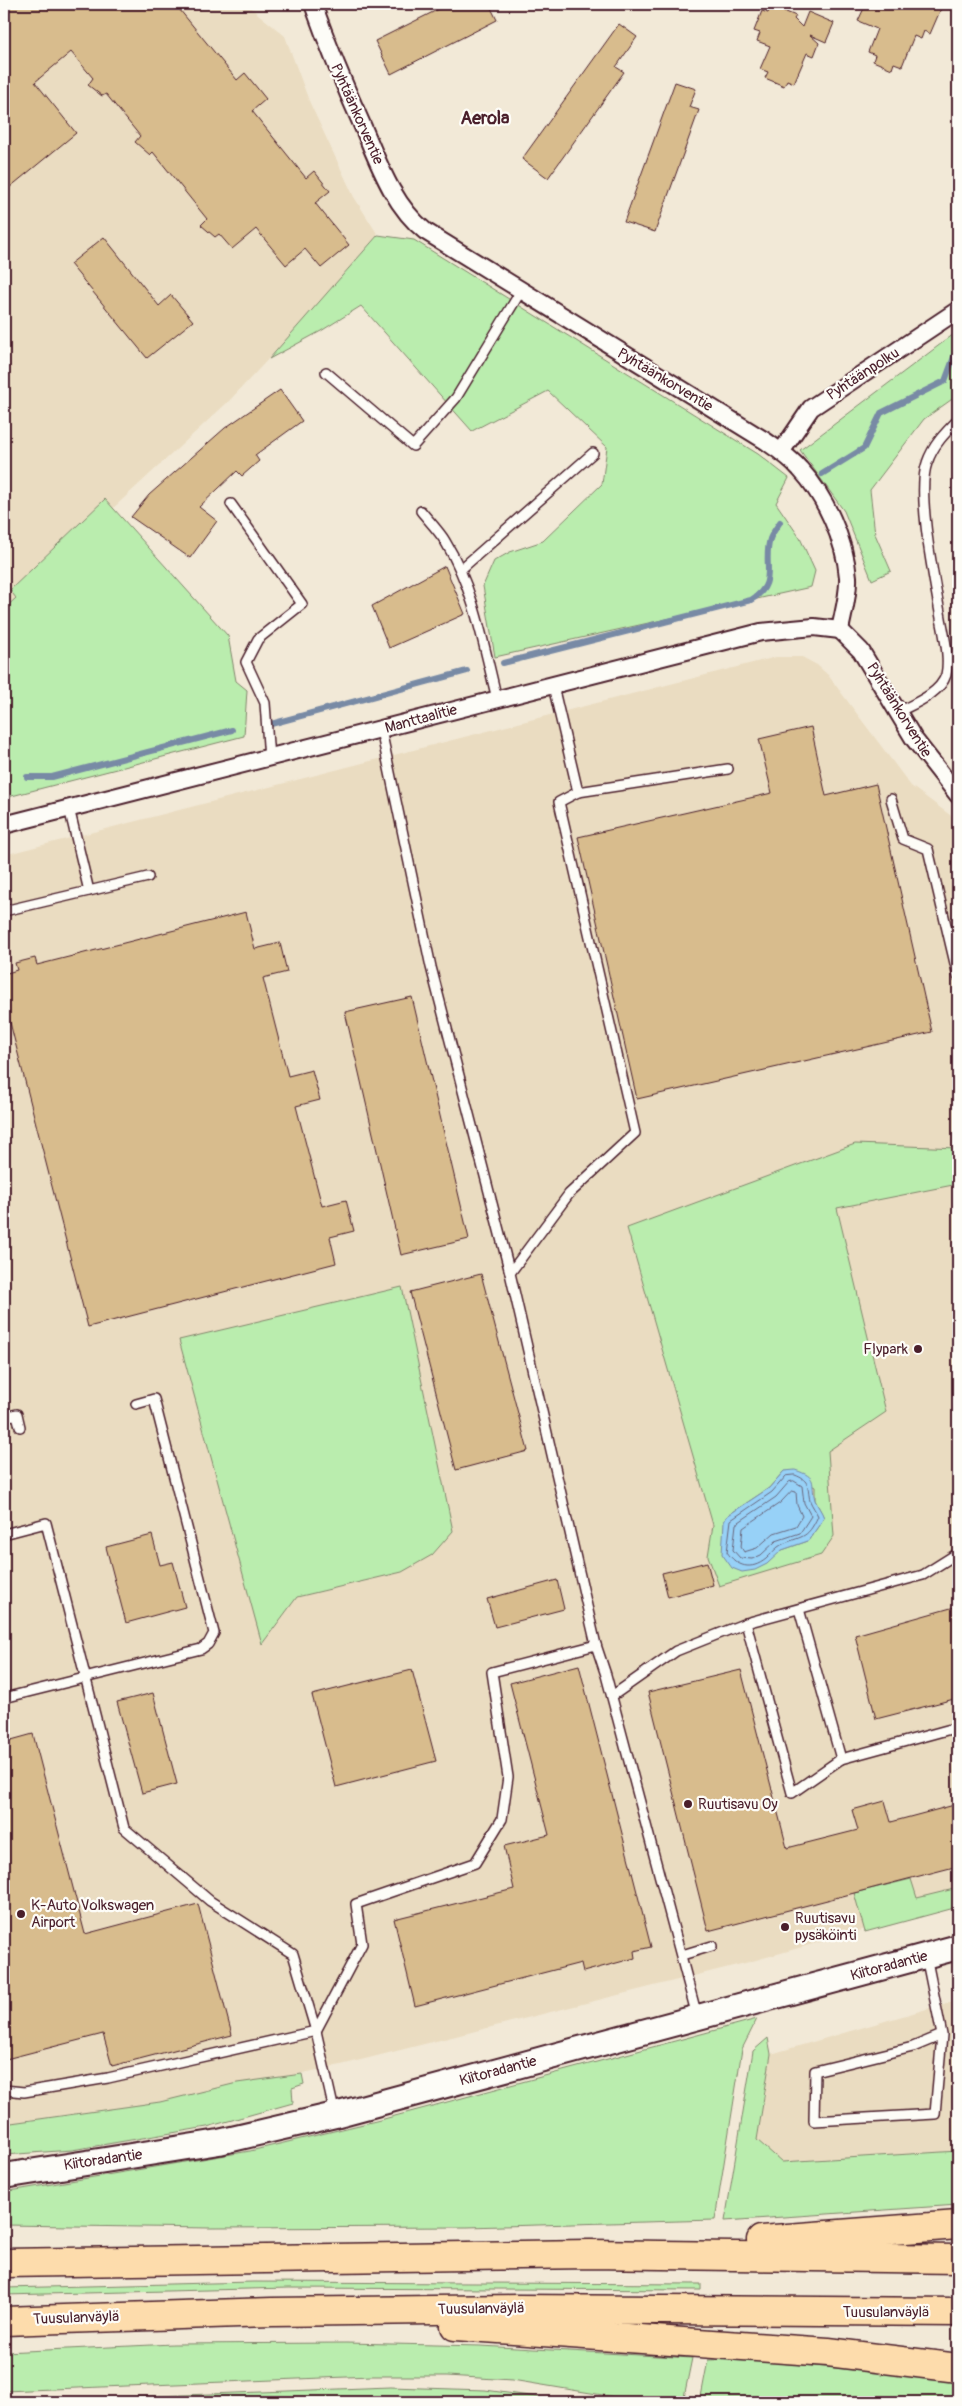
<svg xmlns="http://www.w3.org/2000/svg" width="962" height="2406" font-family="Pangolin,sans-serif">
<rect width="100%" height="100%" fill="#f2e9d7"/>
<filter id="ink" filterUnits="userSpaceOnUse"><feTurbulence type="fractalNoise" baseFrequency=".02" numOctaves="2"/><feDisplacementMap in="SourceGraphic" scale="10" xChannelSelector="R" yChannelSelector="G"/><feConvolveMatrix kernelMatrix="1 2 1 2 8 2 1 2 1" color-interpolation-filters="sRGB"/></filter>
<g filter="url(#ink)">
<g fill="#eadcc1" fill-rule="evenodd">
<path d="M4 4H246L285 36 309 101 354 197 378 235 300 325 229 401 4 609Z"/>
<path d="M776 657H802L817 665 828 675 911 786 958 821V1903L749 1962 341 2065 169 2101 4 2124V855ZM401 1288 402 1572 297 1597 262 1644Z"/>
<path d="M958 2000V2151L782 2162 757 2140 771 2054Z"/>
</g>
<g fill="#baedae" stroke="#82866c" fill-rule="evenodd">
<path d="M378 235 414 240 758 454 789 478 776 503 800 538 815 571 811 587 495 657 483 586 494 561 510 552 543 541 602 484 607 447 548 391 472 431 361 306 321 331 269 359Z"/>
<path d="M958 331V395L924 419 870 490 875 534 891 571 872 580 844 511 800 450Z"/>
<path d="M105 499 228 636 236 681 247 690 244 736 4 798V609L16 598 10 590Z"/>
<path d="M855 1144 958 1148V1184L837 1208 886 1412 828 1451 834 1536 821 1555 719 1586 708 1556 713 1525 627 1228ZM784 1471 815 1487V1500L824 1518 808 1541 782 1550 727 1516 769 1488Z"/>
<path d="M402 1287 453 1531 432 1555 402 1572 297 1597 262 1644 179 1340Z"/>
<path d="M911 1879 917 1898 958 1888V1907L865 1932 854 1893Z"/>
<path d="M757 2019 742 2049 715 2220 467 2227 210 2228 4 2225V2192L250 2151 380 2120Z"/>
<path d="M768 2038 771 2054 757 2140 782 2162 958 2151V2205L725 2221 753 2051Z"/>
<path d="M302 2074 304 2084 292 2088 293 2103 207 2127 72 2150 4 2155V2124L160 2102 237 2083Z"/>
<path d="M253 2282 701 2284V2290L289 2288 4 2295V2288Z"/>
<path d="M346 2343 481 2346 692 2358 683 2402H645L512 2380 447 2376H371L4 2391V2352L173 2344Z"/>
<path d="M733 2359 894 2373 958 2382V2402H700L708 2360Z"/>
<path d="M390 2387 485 2390 574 2402H4Z"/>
</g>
<path fill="#97d1f7" stroke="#788aa5" d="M795 1470C819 1478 810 1481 815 1500 817 1506 822 1511 824 1518L808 1541 782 1550 767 1564 755 1570 742 1572 732 1568 722 1554 724 1522 727 1516 769 1488 784 1471Z"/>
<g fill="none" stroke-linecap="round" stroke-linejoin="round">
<g stroke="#69667d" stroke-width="1">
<path d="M795 1475C811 1481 807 1487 810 1501 812 1506 816 1511 818 1516 807 1541 801 1535 781 1545 775 1548 771 1555 766 1559 751 1571 737 1567 727 1552L731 1520 772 1492 786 1476Z"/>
<path d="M794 1481 802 1486 804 1503 811 1516 800 1533 776 1541 761 1555 752 1559 740 1558 733 1550 736 1524 776 1497 789 1482Z"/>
<path d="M792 1491 796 1492 797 1505 802 1516 796 1526 774 1533 757 1548 744 1552 741 1547 743 1528 780 1503Z"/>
</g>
<g stroke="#788aa5" stroke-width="6">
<path d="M822 474 864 448 881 413 945 381 958 346"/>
<path d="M503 663 751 600C779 583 762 564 770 539 772 533 777 527 780 522"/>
<path d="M271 724 467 671"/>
<path d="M27 777H52L232 730"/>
<path d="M4 783V782"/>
</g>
</g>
<g fill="#d8bc8d" stroke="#4a1f2b">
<path d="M4 4H175L237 80 245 73 266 99 252 111 306 178 314 171 330 191 315 203 349 245 321 268 305 249 286 265 256 229 232 249 219 234 215 237 201 225 207 219 153 152 150 155 135 142 140 136 106 94 102 96 88 85 93 78 71 52 35 82 76 133 4 192Z"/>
<path d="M449 4H489L497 20 391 74 375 41Z"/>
<path d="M866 4H943L930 34 924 31 921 39 914 36 902 66 894 63 892 69 873 61 875 55 868 52 877 29 858 21Z"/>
<path d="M771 6 796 16 794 19 802 27 808 12 834 23 826 42 810 35 819 43 814 56 807 53 794 83 787 80 784 86 765 78 768 72 760 69 770 46 757 41 760 33 754 31 762 11 768 13Z"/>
<path d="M619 24 637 37 616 67 624 72 548 178 522 159Z"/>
<path d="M675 82 696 89 689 107 699 110 655 232 624 222Z"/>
<path d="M104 237 159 306 171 295 193 321 147 358 70 264Z"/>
<path d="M280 390 302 421 255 455 259 461 242 476 237 471 199 507 217 521 190 558 131 517 149 495 225 428Z"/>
<path d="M445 566 465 614 389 648 372 606Z"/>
<path d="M811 727 826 796 876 784 932 1032 637 1099 578 837 772 793 759 739Z"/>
<path d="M246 912 255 949 280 943 287 972 263 978 288 1076 312 1070 320 1100 296 1106 322 1206 346 1200 354 1231 330 1237 336 1263 88 1327 4 999V974L17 970 15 963 35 958 37 965Z"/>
<path d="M412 997 469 1239 401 1255 345 1012Z"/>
<path d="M481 1274 528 1451 456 1470 410 1292Z"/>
<path d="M152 1535 160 1565 173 1562 185 1607 126 1623 106 1547Z"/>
<path d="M707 1562 713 1585 668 1597 662 1573Z"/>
<path d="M557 1580 564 1609 495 1627 487 1599Z"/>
<path d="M958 1606V1698L876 1719 855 1635Z"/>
<path d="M579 1665 651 1947 634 1951 635 1958 583 1972 581 1963 415 2006 394 1919 514 1889 504 1846 549 1835 510 1683Z"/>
<path d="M412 1670 436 1761 336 1787 312 1695Z"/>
<path d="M741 1670 787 1848 858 1830 852 1810 885 1801 891 1822 958 1804V1866L708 1931 648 1692Z"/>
<path d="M153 1693 177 1784 142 1793 117 1702Z"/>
<path d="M33 1734 85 1934 198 1904 232 2035 112 2066 103 2034 6 2059 4 2049V1742Z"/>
</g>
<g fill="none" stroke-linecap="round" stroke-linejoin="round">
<g stroke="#4a1f2b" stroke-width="12">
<g id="service">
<path d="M326 372 413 446 456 398 521 291"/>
<path d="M231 504 302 604 258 639 246 662 265 703 269 759"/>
<path d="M421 511C429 521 439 531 445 541 474 588 484 647 497 699"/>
<path d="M460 570 593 453"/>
<path d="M553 686 578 792"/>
<path d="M898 712C913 704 940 694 946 675 950 658 944 635 941 618 935 584 916 493 927 463 933 445 945 433 958 420"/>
<path d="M381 730 431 967 510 1273"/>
<path d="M891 799 903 839 928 849 958 976"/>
<path d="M69 808 89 891"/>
<path d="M4 911 148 877"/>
<path d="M4 1417 17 1414 20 1427"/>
<path d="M4 1534 46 1523 124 1828 210 1901 293 1954 316 2031 335 2115"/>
<path d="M799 1609 841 1759 958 1727"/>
<path d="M746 1623 792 1793 841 1759"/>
<path d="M612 1696 676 1651 746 1623 923 1575 958 1553"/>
<path d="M4 1698 201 1649 208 1644 214 1633 154 1399 136 1404"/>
<path d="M682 1955 712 1946"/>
<path d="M926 1956 942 2035 935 2114 814 2121 815 2071 913 2047 942 2035"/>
<path d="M697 2016 606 1675 596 1645 510 1273 569 1194 635 1133 559 802 578 792 728 769"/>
<path d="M4 2090 24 2092 108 2078 316 2031 362 1944 356 1904 475 1863 502 1819 508 1777 492 1672 596 1645"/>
</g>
</g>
<g stroke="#4a1f2b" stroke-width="20">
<g id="minor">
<path d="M313 4C328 46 345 87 363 127 379 164 393 205 425 231L764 440C777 449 790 457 800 469 825 496 845 540 848 577 849 594 843 614 840 630"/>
<path d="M781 452 811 408 958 310"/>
<path d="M840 630 861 651 914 739 958 795"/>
<path d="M4 825 761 632 814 627 840 630"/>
</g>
</g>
<g stroke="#4a1f2b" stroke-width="28">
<path id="secondary" d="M4 2176 219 2142 335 2115 958 1947"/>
</g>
<g stroke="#4a1f2b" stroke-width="31">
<g id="motorway">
<path d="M761 2240 958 2225"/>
<path d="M4 2263 590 2254 958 2259"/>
<path d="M4 2321 272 2312 518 2309 958 2312"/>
<path d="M455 2326 828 2352 958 2368"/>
</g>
</g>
<use href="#service" stroke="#fdfcf7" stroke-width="9"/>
<use href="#minor" stroke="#fdfcf7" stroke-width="16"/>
<use href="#secondary" stroke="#fdfcf7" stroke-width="24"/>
<use href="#motorway" stroke="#fddcac" stroke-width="28"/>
</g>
</g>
<g fill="#4a1f2b" stroke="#fdfcf7" stroke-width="2">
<circle cx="918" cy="1349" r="5"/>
<circle cx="688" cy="1804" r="5"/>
<circle cx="21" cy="1914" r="5"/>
<circle cx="785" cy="1927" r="5"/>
</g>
<g text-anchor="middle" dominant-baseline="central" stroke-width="4.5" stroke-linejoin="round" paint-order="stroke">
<g font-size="15" fill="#4a1f2b" stroke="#fdfcf7">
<text transform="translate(357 114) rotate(66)">Pyhtäänkorventie</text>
<text transform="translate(863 374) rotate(-33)">Pyhtäänpolku</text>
<text transform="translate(665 380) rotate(31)">Pyhtäänkorventie</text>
<text transform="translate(899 710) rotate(58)">Pyhtäänkorventie</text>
<text transform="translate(421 719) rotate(-15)">Manttaalitie</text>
<text transform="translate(889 1966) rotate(-15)">Kiitoradantie</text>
<text transform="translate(498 2071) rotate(-15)">Kiitoradantie</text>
<text transform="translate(103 2160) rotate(-8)">Kiitoradantie</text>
<text transform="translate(481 2309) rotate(-1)">Tuusulanväylä</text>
<text x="886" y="2312">Tuusulanväylä</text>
<text transform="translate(76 2318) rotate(-2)">Tuusulanväylä</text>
</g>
<g font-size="15" fill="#4a1f2b" stroke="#fdfcf7" text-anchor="start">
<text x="908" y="1349" text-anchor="end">Flypark</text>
<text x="698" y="1804">Ruutisavu Oy</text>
<text x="31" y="1905">K-Auto Volkswagen<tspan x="31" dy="17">Airport</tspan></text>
<text x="795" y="1918">Ruutisavu<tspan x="795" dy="17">pysäköinti</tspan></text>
</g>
<g font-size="18" font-weight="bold" fill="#4a1f2b" stroke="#fdfcf7">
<text x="485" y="118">Aerola</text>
</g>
</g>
<rect width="962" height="2406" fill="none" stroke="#fdfcf7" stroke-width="20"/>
<rect x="10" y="10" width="942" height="2386" fill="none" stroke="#4a1f2b" stroke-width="2" filter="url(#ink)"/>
</svg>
